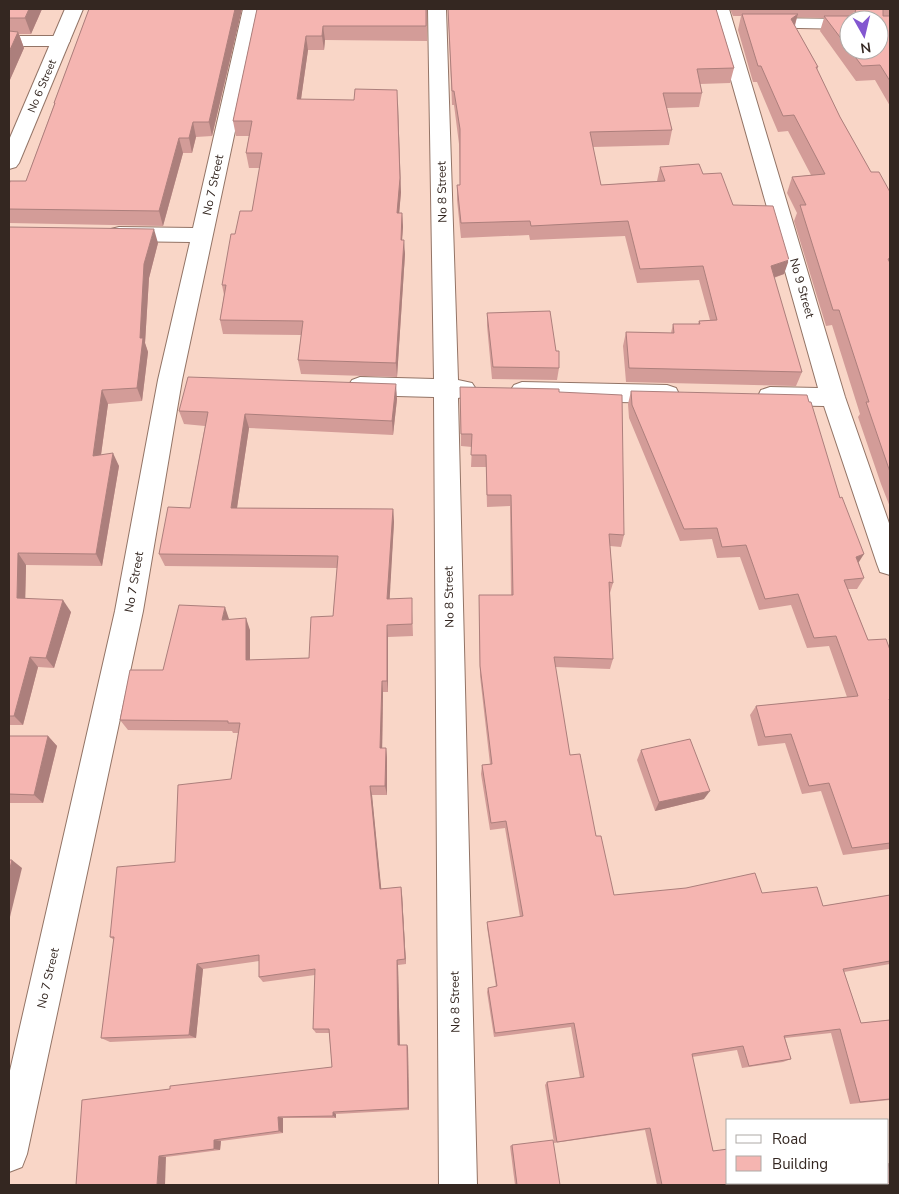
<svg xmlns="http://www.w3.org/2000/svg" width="899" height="1194" font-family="'Nunito Sans',sans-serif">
<rect width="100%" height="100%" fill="#f9d6c7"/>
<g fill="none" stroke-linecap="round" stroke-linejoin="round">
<g stroke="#937466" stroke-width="2">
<g id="street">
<path d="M243 9H261L182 380 143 611 27 1154 22 1167 9 1172V1075L115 611 158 380 190 242 119 241 111 239 108 234 111 229 119 227 193 228Z"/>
<path d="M428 9H446L458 380 472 383 476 389 472 395 458 398 477 1185H439L434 397 360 395 352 392 348 386 352 380 360 377 434 379Z"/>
<path d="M711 9H729L845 397 890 526V575L880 572 877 564 824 406 770 405 761 402 758 396 761 390 770 387 818 388Z"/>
<path d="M758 18 849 19 854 20H849V29L752 27 749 23 752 19Z"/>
<path d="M9 36H61L67 37 70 41 67 45 61 46H9Z"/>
<path d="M522 382 667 385 676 388 679 394 676 400 667 403 522 400 514 397 510 391 514 385Z"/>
</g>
</g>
<g stroke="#937466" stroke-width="2">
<path id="secondary" d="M65 9H83L19 163 16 167 9 169V140Z"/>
</g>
<use href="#street" fill="#fff" fill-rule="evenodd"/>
<use href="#secondary" fill="#fff" fill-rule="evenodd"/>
</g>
<g fill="#d39c98" fill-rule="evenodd">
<path d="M9 9H42L31 34H19L24 48 9 82Z"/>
<path d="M89 9H242L212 136 196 137 192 153H183L163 226 9 223V185L26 181 54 105V103Z"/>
<path d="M257 9H427V41L325 40 324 50H308L301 99 401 192 399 213H402L403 227 402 240 405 254 397 377 301 374 298 360 301 335 223 334 220 320 224 295 222 285 235 234 252 211 260 168H249L246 153 249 136H236L233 121Z"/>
<path d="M448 9H716L734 68 730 83 700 84 702 93 699 107 667 108 672 130 669 145 593 147 601 185 657 181 660 167 703 174 733 205 784 274 774 278 802 372 796 386 626 382 623 346 626 332 671 333 673 324H698L699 321 710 320 699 280 637 283 625 236 530 240 529 235 461 238 457 200V185H460L459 144 454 105H452Z"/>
<path d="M730 9H890V106L875 80 856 81 820 31 824 18 797 17 795 26 818 67 817 70 840 117 871 172 890 192V507L881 484 858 417 860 414 832 325 826 326 794 221 797 213 787 193 792 177 811 175 788 131 778 132 757 82H753L738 30 741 16H733ZM849 20 879 50H849Z"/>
<path d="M9 227 158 243 149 278 145 343 148 352 142 401 108 404 101 455 119 466 102 566 26 565 25 599 71 612 54 668 38 667 23 725H9Z"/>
<path d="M487 313 556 351 559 368 557 380 492 379 487 326Z"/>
<path d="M460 387 559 392 624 535 621 547 610 546 613 583 610 593 613 659 610 669 555 667 570 755 614 895 762 893 823 906 890 895V964L844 972 861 1023 890 1020V1100L850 1104 831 1033 785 1038 791 1059 783 1062 742 1068 737 1050 692 1057 713 1151 890 1185H657L645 1130 554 1143 545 1085 547 1082 580 1078 571 1027 494 1037 487 992 488 988 496 987 487 927V922L520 917 505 828 490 830 481 774 482 765 490 764 480 676 479 605V595H511L510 506 487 507 486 467H471L472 447 461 446Z"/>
<path d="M631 391 859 563 864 578 857 589H848L868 640 890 650V853L889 849 843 855 821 791 802 794 785 743 758 746 750 715 756 706 847 697 829 646 807 648 791 605 759 610 740 557 717 558 712 539 680 541 629 418 628 404Z"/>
<path d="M397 399 393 435 249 428 237 508 393 509 394 522 389 599 412 610 413 636 388 637V692H383L382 748H386L387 758V795H372L381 889 401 887 402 894 406 964 398 965 400 1045H407L408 1048 409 1110 336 1114V1118H283V1133L221 1141 220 1150 166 1157 76 1185 170 1089 332 1067 329 1033H316L313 1029 315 975 263 982 259 977V961L203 969 196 1038 110 1042 101 1038 114 940 110 937 175 862 231 779 238 733H233L232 731 128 730 120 720 163 670 229 619 250 630V660L309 658 333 616 337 568 165 566 159 554 190 508 205 426 184 424 179 411Z"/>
<path d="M9 736H48L57 746 43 803H9Z"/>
<path d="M641 750 704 799 655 811 637 760Z"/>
<path d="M512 1145 560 1185H515L510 1146Z"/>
</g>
<g fill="#ac7f7c">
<path d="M29 9H42L31 34 25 18Z"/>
<path d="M235 9H242L212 136 209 122Z"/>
<path d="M798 14 793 30 791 19Z"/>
<path d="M323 26 325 40 324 50 322 36Z"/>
<path d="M18 32 24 48 9 82V52Z"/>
<path d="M306 36 308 50 299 113 297 99Z"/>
<path d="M398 104 401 192 398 227 397 213Z"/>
<path d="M193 122 196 137 192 153 189 138Z"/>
<path d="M179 138 183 153 163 226 159 211Z"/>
<path d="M402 213 403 227 401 254V240Z"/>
<path d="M154 229 158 243 149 278 145 343 148 352 142 401 137 388 144 264Z"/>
<path d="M404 240 405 254 397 377 396 363Z"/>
<path d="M789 260 784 274 766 280 771 266Z"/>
<path d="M396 384 397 399 393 435 392 421Z"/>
<path d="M102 390 108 404 99 469 93 456Z"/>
<path d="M245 414 249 428 235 521 231 508Z"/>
<path d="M113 453 119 466 102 566 96 554Z"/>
<path d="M393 509 394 522 389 611 387 599Z"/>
<path d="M18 553 26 565 25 610 17 598Z"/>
<path d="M864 554 857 565 856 557Z"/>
<path d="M63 600 71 612 54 668 46 658Z"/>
<path d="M225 607 229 619 222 620Z"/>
<path d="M246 618 250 630V671L246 660Z"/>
<path d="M387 625 388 637V692L387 681Z"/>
<path d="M30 657 38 667 23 725 14 716Z"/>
<path d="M382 681 383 692 382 758 380 748Z"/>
<path d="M48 736 57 746 43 803 34 795Z"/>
<path d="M386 748 387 758V795L385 786Z"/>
<path d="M370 786 372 795 382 896 380 889Z"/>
<path d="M710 791 704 799 655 811 659 802Z"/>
<path d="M12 860 22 868 9 921V872Z"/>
<path d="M401 887 402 894 406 964 405 959Z"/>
<path d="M397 960 398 965 400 1049 398 1045Z"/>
<path d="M197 964 203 969 196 1038 189 1035Z"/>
<path d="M407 1045 408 1048 409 1110 408 1108Z"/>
<path d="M333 1112 336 1114V1118L333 1116Z"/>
<path d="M278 1117 283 1118V1133L279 1131Z"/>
<path d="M214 1140 221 1141 220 1150 214 1149Z"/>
<path d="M159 1156 166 1157 165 1185H157Z"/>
</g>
<g fill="#f5b5b1" stroke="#ac7f7c">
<path d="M9 9H29L25 18H9Z"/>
<path d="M89 9H235L209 122H193L189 138H179L159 211 9 209V185L10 181H26L55 103H54Z"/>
<path d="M257 9H426V26H323L322 36H306L297 99 354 100 355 89 397 90 400 178 397 213H402L401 240H404L396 363 298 360 303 321 220 320 226 285H222L231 234H235L240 211H252L262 153H246L252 121H233Z"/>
<path d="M448 9H716L734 68 697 69 702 93H663L672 130 590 132 601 185 665 181 660 167 699 164 703 174 721 173 733 205 773 206 789 260 771 266 802 372 629 368 626 332 674 333 673 324H700L699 321 717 320 703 266 640 269 628 221 531 226 530 221 461 223 457 185H460V129L454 91H452Z"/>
<path d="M856 9H883V16H890V81L880 65 862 66 850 50H879V20H849V49L824 16H854Z"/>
<path d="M742 14H798L791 19 818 67H816L840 117 871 172H879L890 192V258L888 259 890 263V472L866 402H869L839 310H833L800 205H806L792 177 825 174 794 115 783 116 761 66H758Z"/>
<path d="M9 31 18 32 9 52Z"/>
<path d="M9 227 154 229 144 264 140 338H143L137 388 102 390 93 456 113 453 96 554 18 553 17 598 63 600 46 658 30 657 14 716H9Z"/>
<path d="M550 311 556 351H559V368L493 367 487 313Z"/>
<path d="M188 377 396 384 392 421 245 414 231 508 393 509 387 599 412 598V624L387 625V681H382L380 748H386L385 786H370L380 889 401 887 405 959 397 960 398 1045H407L408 1108 333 1112V1116L278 1117 279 1131 214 1140V1149L159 1156 157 1185H76L82 1100 170 1089V1086L332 1067 329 1029H313L315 969 259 977V955L197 964 189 1035 101 1038 114 937H110L117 867 175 862 178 785 231 779 240 723H228V721L120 720 130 670H163L179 605 225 607 222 620 246 618V660L309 658 311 617 333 616 338 556 159 554 168 507 190 508 208 412 179 411Z"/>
<path d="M460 387 559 389V392L622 395 624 535 609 534 613 583 609 582 613 659 554 657 570 755 580 754 596 836H601L614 895 686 888 755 873 762 893 817 887 823 906 890 895V961L843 969 861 1023 890 1020V1099L860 1102 840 1029 784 1036 791 1059 749 1066 743 1046 692 1054 713 1151 728 1149V1183H888V1163L890 1172V1185H662L650 1128 557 1142 547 1082 584 1077 574 1023 495 1033 488 988 497 986 487 922 523 916 506 821 491 823 482 765 492 764 480 666 479 595H513L511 495H487L486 455H471L472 434H461Z"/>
<path d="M631 391 807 395 809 402H811L840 498 842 497 864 554 856 557 864 578 844 580 868 640 886 639 890 650V699H889L890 702V843L852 848 829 783 809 786 791 734 765 737 756 706 858 696 836 636 814 638 798 594 765 599 746 545 722 547 717 528 684 529 632 405Z"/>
<path d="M9 736H48L34 795 9 794Z"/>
<path d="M690 739 710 791 659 802 641 750Z"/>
<path d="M9 860H12L9 872Z"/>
<path d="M553 1140 560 1185H517L512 1145Z"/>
</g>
<g text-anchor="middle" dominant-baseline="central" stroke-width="4" stroke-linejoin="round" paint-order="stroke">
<g font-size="11" fill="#342721" stroke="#fff">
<text transform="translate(42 86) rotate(-67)">No 6 Street</text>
</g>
<g font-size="12" fill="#342721" stroke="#fff">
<text transform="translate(213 185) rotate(-78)">No 7 Street</text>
<text transform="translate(442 192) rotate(-91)">No 8 Street</text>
<text transform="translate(802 288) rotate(74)">No 9 Street</text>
<text transform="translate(134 582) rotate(-80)">No 7 Street</text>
<text transform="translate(449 597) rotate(-91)">No 8 Street</text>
<text transform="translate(48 978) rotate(-77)">No 7 Street</text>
<text transform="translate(455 1002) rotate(-91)">No 8 Street</text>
</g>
</g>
<rect width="899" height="1194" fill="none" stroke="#342721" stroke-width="20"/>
<rect x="726" y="1119" width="162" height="65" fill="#ffffff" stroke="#aea9a6"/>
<rect x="736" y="1135" width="25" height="8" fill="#ffffff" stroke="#aea9a6"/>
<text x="772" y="1144" font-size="15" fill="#342721">Road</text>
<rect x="736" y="1156" width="25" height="15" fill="#f5b5b1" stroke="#aea9a6"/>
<text x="772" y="1169" font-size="15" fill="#342721">Building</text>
<g transform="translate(864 35) rotate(172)"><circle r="24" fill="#ffffff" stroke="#aea9a6"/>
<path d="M0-4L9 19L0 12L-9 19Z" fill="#8357d0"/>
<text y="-8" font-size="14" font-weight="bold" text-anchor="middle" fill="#342721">N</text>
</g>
</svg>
